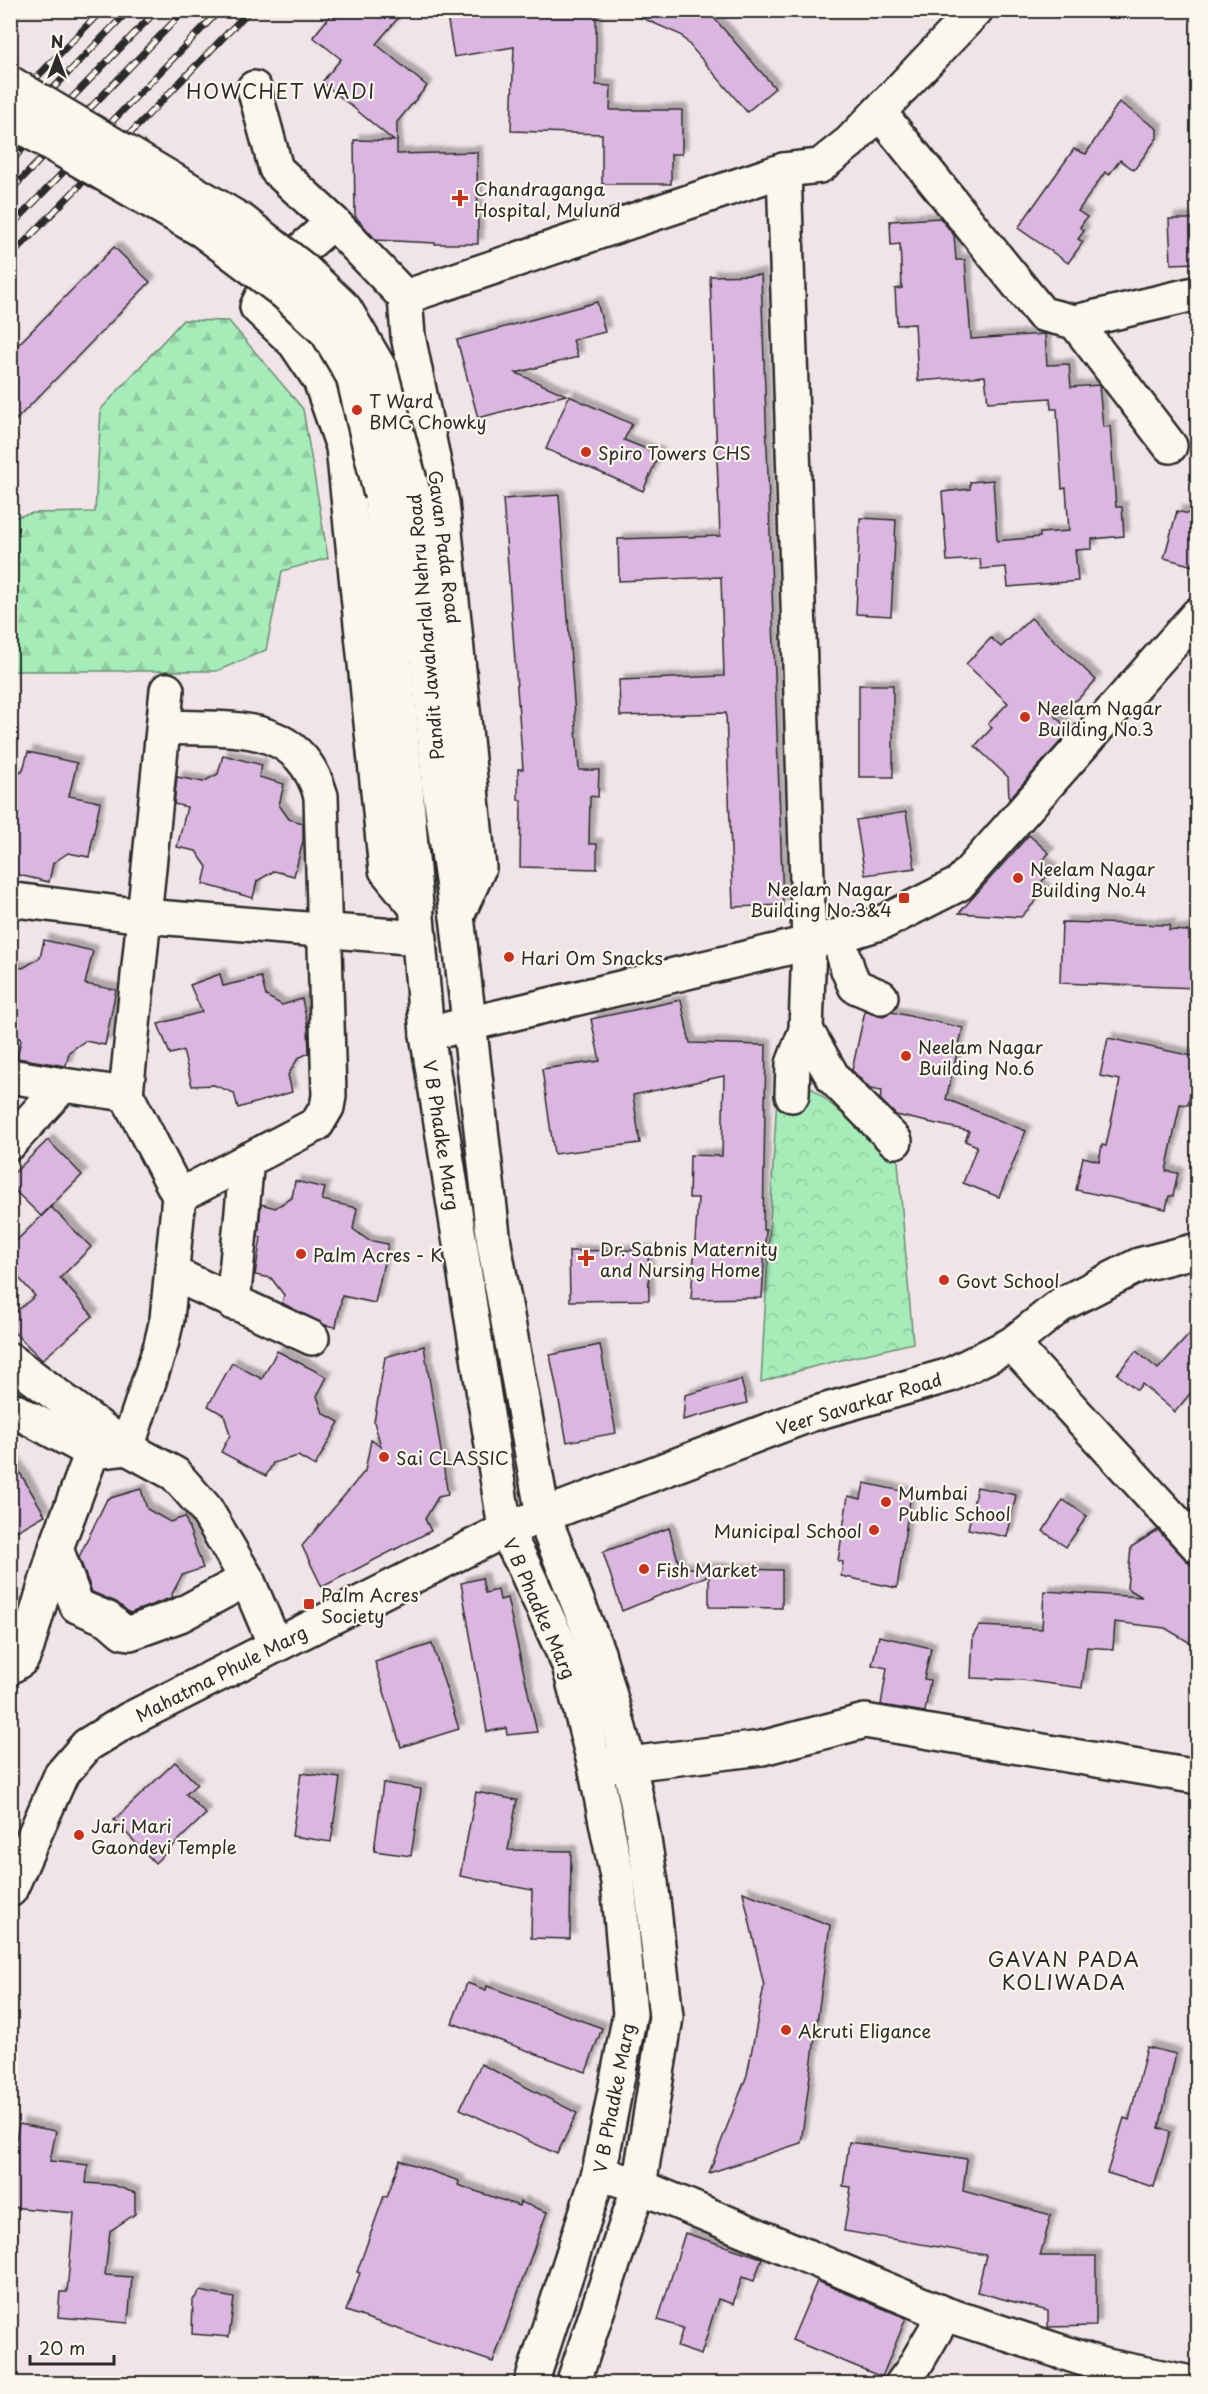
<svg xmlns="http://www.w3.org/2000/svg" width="1208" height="2394" font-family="'Playpen Sans',sans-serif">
<defs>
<pattern id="forest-firs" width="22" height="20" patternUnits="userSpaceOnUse" patternTransform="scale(1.5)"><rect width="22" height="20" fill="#a6ecb8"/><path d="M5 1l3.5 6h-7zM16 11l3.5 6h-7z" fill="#8fcb9e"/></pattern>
<pattern id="park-crowns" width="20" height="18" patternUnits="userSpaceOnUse" patternTransform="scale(1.5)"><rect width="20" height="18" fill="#a6ecb8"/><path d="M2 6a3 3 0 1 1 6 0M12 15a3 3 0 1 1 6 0" fill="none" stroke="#8fcb9e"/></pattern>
<filter id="shadow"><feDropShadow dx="5.5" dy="-5.5" stdDeviation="1.5" flood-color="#0004"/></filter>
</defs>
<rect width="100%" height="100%" fill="#f1e4e8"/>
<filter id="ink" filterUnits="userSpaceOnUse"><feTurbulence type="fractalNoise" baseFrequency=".0167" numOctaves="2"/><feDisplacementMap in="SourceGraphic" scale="12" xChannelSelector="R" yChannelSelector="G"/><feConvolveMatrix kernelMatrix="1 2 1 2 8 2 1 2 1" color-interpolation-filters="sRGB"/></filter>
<g filter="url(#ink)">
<path fill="url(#forest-firs)" stroke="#688c72" stroke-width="1.5" d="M183 320 229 321 303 409 328 558 282 571 266 650 217 671H11V518L33 513 95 512 101 409Z"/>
<path fill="url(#park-crowns)" stroke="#688c72" stroke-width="1.5" d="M779 1060 898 1161 913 1343 812 1367 761 1382Z"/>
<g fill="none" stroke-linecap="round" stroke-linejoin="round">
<path stroke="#5d8d95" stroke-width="8" d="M10 19 19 10"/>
</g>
<g fill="#dab6e0" stroke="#2b2b2b" stroke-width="1.5" filter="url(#shadow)">
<path d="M335 10H405L376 44 427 86 397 122V154L477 152 478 244H435V243L376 240 355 216 354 140 394 141 322 82 341 59 313 37Z"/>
<path d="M446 10H596V85L611 86 610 110H682V154H671V184H602V134L511 131 514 47 454 57Z"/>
<path d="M624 10H707L775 88 747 112 681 35Z"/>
<path d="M1119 102 1157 129V138L1134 170 1120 160 1109 175 1105 172 1078 211 1087 217 1080 227 1084 231 1078 239 1083 242 1068 263 1018 228 1074 149 1086 154Z"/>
<path d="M940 218 954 235 956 260H965L971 339 1045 334 1047 365 1069 364 1071 387 1099 385 1103 427 1110 426 1116 507H1122L1124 536 1092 539V549L1075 550 1078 581 1008 587 1006 567 981 569 980 559 947 561 942 492 970 489V482L993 480 997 541 1040 537V533L1069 531 1066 488 1062 489 1057 409H1051L1050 398 988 402 985 376 918 381 915 324 897 325 895 289 902 288 900 244 891 245 890 221Z"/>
<path d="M1169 219H1197V263L1171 264Z"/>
<path d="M114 247 150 282 10 426V353Z"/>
<path d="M761 275 783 905 733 907 726 713 620 716 619 680 724 676 721 577 619 581 618 539 720 536 710 276Z"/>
<path d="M597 302 605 332 573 340 578 357 516 373 566 395 478 418 457 340Z"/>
<path d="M569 396 632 424 624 440 659 454 643 491 546 449Z"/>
<path d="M559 495 579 770H599L598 797 590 796 589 844H597V869L520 867 521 800H518V769H523L503 499Z"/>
<path d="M1177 511 1197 516V567L1164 558Z"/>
<path d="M860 518 896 520 891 616 856 614Z"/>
<path d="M1031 618 1096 680 1077 700 1048 709 1070 731 1009 799 1008 777 975 746 992 728 988 724 1008 703 966 664 991 638 1001 647Z"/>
<rect x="859" y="685" width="34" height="92"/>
<path d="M28 752 77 763 69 796 100 802 89 857 68 853 53 863 49 882 10 873V778L23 770Z"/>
<path d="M223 755 262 765 259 777 284 784 279 805 289 819 303 823V841L294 876 274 871 257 881 253 898 203 884 207 867 196 851 177 847 187 807 174 804 177 777 203 782 218 774Z"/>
<path d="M906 812 915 868 865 875 856 820Z"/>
<path d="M1029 835 1049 853 1042 861 1052 870 1039 885 1045 891 1021 917 959 913Z"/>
<path d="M1062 922 1170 925 1169 930 1189 931V939L1197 940V988L1060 983Z"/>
<path d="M44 940 93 951 85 984 116 990 105 1045 85 1041 69 1052 66 1066 17 1058 21 1040 10 1024V966L23 968 40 958Z"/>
<path d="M220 974 223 986 261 977 266 996 282 1005 302 999 308 1027 309 1053 298 1058 288 1075 292 1092 238 1108 234 1093 214 1085 192 1086 183 1051 170 1054 158 1024 202 1012 190 985Z"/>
<path d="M681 1000 690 1043 766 1045 763 1230H766L762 1298 691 1299 698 1198H689L690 1155 722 1156 724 1076 633 1095 640 1143 554 1154 542 1069 600 1061 591 1019Z"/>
<path d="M865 1011 883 1016 892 1012 963 1028 946 1099 1026 1131 999 1197 963 1183 977 1146 965 1141 969 1131 896 1115 880 1099 882 1091 870 1089 852 1070Z"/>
<path d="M1108 1038 1197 1057 1188 1105 1180 1104 1166 1171 1178 1173 1173 1196H1169L1166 1209 1076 1190 1083 1157 1099 1161 1102 1145 1106 1146 1120 1080 1100 1076Z"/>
<path d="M48 1140 82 1175 41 1216 10 1186V1177Z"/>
<path d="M295 1181 325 1188 322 1200 357 1208 353 1229 368 1240 388 1244 375 1303 342 1296 336 1327 324 1325 282 1303 284 1295 271 1278 255 1275 261 1237H258L261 1204 275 1208 292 1198Z"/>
<path d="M51 1207 91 1247 60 1278 93 1316 42 1360 10 1328V1317L35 1296 10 1268V1247Z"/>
<path d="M648 1250 649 1300 570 1301 569 1251Z"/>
<path d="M1197 1326V1385L1175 1412 1142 1384 1137 1390 1117 1374 1136 1351 1158 1369Z"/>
<path d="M600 1345 616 1433 567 1442 550 1355Z"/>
<path d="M424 1346 448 1495 438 1497 425 1519 431 1531 322 1587 302 1546 365 1471 371 1440 381 1446 374 1422 385 1357Z"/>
<path d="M277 1351 327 1377 317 1396 323 1413 339 1422 315 1466 298 1456 273 1463 266 1476 221 1452 230 1435 224 1415 208 1406 232 1363 262 1379Z"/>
<path d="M741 1380 747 1403 683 1420 685 1395Z"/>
<path d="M10 1456 45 1515 10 1535Z"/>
<path d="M864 1483 911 1493 897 1588 841 1576 843 1562 838 1561 848 1496 861 1499Z"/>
<path d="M977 1487 1016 1495 1007 1537 968 1529Z"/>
<path d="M141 1489 147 1509 170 1522 185 1517 203 1568 182 1575 172 1594 173 1597 130 1613 116 1602 92 1592 79 1557 107 1499Z"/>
<path d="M1063 1500 1087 1516 1066 1547 1043 1531Z"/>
<path d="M669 1528 680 1568 782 1570V1608L709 1607V1575L622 1611 603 1552Z"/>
<path d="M1158 1530 1197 1572V1647L1165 1628 1115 1622 1113 1649 1087 1647 1082 1688 1022 1680 971 1678 973 1636 979 1626 1042 1629 1044 1591 1142 1597 1127 1588 1131 1547Z"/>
<path d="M482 1578 485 1593 498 1590 500 1600 507 1598 537 1732 507 1735 506 1728 487 1732 461 1583Z"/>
<path d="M879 1636 931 1648 924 1679 930 1680 925 1712 881 1705 887 1668 872 1665Z"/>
<path d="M432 1644 459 1729 401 1747 375 1662Z"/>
<path d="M175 1762 197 1784 186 1794 206 1814 155 1863 114 1820Z"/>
<path d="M301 1773 340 1778 331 1842 292 1836Z"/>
<path d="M383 1783 421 1789 411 1856 374 1851Z"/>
<path d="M476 1792 517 1800 508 1850 571 1851 570 1939 531 1938 532 1890 460 1876Z"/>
<path d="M743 1892 830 1925 801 2143 709 2173 747 2075 764 1986Z"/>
<path d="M467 1983 486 1990 487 1986 602 2028 586 2072 452 2023Z"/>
<path d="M1147 2047 1176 2054 1159 2128 1170 2132 1154 2187 1107 2173 1124 2118 1129 2120Z"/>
<path d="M481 2064 577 2113 557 2154 460 2109Z"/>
<path d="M19 2124 56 2131 50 2161 88 2165 86 2183 113 2185 135 2193V2214L110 2231 105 2275 132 2277 128 2323 58 2317 60 2292H67L74 2213 11 2207 14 2194 10 2193V2171Z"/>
<path d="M849 2142 967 2159 963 2191 1051 2215 1040 2256H1096V2326L1048 2327V2311L977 2292 986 2255 844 2231 851 2187 843 2186Z"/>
<path d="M400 2160 459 2181 458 2185 519 2206 520 2202 547 2212 493 2362 346 2311 360 2273 357 2272 384 2196 387 2197Z"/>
<path d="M685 2233 762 2258 754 2281 742 2277 733 2304 718 2299 701 2355 677 2347 683 2328 658 2320Z"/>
<path d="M817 2281 906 2318 882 2377 792 2340Z"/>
<path d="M200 2291 234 2298 229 2337 192 2334 193 2300Z"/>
</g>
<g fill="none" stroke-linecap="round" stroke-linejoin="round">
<g stroke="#2b2b2b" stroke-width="38">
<g id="minor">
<path d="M254 88 276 169 333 222 405 297 408 336 442 502 479 868 457 916"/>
<path d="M879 112 1042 314 1075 322 1170 446"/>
<path d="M784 170 809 943 806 1030 793 1064 792 1095"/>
<path d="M333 222 272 276 257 307 295 343 320 380 343 447 386 870 417 908"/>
<path d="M405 297 784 170 820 166 850 142 976 10"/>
<path d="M1075 322 1198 293"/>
<path d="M164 727C229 730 298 718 321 796L329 1096 327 1107 317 1124 179 1196"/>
<path d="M10 902 15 900 143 916 420 938"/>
<path d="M838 936 848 970 855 986 881 997"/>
<path d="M806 1030 834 1079 895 1141"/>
<path d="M427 1034 838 936 886 921 959 884 1198 614"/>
<path d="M10 1076 63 1085"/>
<path d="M126 1094 179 1196 167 1319 161 1345 127 1448"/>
<path d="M10 1143 63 1085 126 1094 167 690"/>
<path d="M172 1273 312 1338"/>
<path d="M233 1303 247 1160"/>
<path d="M1012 1344 1198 1546"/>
<path d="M10 1360 127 1448 175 1474 205 1508 247 1579 275 1645"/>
<path d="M10 1408 92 1452"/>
<path d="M56 1548 77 1606 108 1619 123 1632 130 1633 180 1615 247 1579"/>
<path d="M10 1667 22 1659 27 1647 56 1548 92 1452 127 1448"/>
<path d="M602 1765 629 1764 762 1748 865 1721 1198 1777"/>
<path d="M10 1890 61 1775 87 1745 128 1720 505 1530 809 1415 950 1375 1012 1344 1062 1304 1139 1265 1198 1250"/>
<path d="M599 2173 639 2186 945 2314 1102 2365 1196 2384"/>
<path d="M902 2384 911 2372 945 2314"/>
</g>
</g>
<g stroke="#2b2b2b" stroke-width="38">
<g id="major">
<path d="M413 492 439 788 457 916 494 1244 543 1515 598 1653 629 1764 640 1816 651 1882 666 2017 639 2186 573 2384"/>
<path d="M381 495 427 1034 502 1509 505 1530 522 1562 569 1665 595 1766 618 1882 630 2014 599 2173 531 2384"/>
</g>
</g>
<use href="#minor" stroke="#fbf7ec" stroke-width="33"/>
<use href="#major" stroke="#fbf7ec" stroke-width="33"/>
<g stroke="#2b2b2b" stroke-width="7">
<g id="rail">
<path d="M10 105 102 10"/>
<path d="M10 133 129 10"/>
<path d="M10 162 157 10"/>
<path d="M10 191 185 10"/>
<path d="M10 227 220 10"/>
<path d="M10 257 250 10"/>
</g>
</g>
<use href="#rail" stroke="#fbf7ec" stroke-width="4.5" stroke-dasharray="14" stroke-linecap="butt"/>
<g stroke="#2b2b2b" stroke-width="38" stroke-linecap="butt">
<g id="major-bridge">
<path d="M10 83 242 221 303 269 345 309 380 369 413 492"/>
<path d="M10 120 203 231 284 292 327 332 353 376 381 495"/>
</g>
</g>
<use href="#major-bridge" stroke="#fbf7ec" stroke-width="33"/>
</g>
</g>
<g fill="#c8321e" stroke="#fbf7ec" stroke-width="2">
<path d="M457 189h6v6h6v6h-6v6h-6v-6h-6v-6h6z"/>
<circle cx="357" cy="410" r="6"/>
<circle cx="586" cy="452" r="6"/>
<circle cx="1025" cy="717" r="6"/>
<circle cx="1018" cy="878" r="6"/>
<rect x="898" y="892" width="12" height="12" rx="3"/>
<circle cx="509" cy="957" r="6"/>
<circle cx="906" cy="1056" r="6"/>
<circle cx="301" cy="1254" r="6"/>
<path d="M583 1249h6v6h6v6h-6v6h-6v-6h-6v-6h6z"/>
<circle cx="944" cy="1280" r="6"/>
<circle cx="384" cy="1457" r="6"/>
<circle cx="886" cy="1502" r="6"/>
<circle cx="874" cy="1530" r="6"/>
<circle cx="644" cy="1569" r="6"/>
<rect x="303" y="1598" width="12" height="12" rx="3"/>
<circle cx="79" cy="1835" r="6"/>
<circle cx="786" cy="2030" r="6"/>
</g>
<g text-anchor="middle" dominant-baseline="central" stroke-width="4.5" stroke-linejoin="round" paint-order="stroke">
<g font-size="18" fill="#2b2b2b" stroke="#fbf7ec" text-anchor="start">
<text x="474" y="188">Chandraganga<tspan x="474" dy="21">Hospital, Mulund</tspan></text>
<text x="369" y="400">T Ward<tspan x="369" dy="21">BMC Chowky</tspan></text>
<text x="598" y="452">Spiro Towers CHS</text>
<text x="1037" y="707">Neelam Nagar<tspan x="1037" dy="21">Building No.3</tspan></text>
<text x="1030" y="868">Neelam Nagar<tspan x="1030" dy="21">Building No.4</tspan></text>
<text x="892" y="888" text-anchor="end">Neelam Nagar<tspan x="892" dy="21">Building No.3&amp;4</tspan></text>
<text x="521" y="957">Hari Om Snacks</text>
<text x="918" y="1046">Neelam Nagar<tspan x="918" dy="21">Building No.6</tspan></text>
<text x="600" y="1248">Dr. Sabnis Maternity<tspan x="600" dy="21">and Nursing Home</tspan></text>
<text x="313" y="1254">Palm Acres - K</text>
<text x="956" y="1280">Govt School</text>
<text x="396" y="1457">Sai CLASSIC</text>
<text x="898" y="1492">Mumbai<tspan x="898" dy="21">Public School</tspan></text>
<text x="862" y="1530" text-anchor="end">Municipal School</text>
<text x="656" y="1569">Fish Market</text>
<text x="321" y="1594">Palm Acres<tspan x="321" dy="21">Society</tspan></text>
<text x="91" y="1825">Jari Mari<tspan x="91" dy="21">Gaondevi Temple</tspan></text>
<text x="798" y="2030">Akruti Eligance</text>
</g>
<g font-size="18" fill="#2b2b2b" stroke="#fbf7ec">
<text transform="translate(445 547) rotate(83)">Gavan Pada Road</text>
<text transform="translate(425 627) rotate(-95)">Pandit Jawaharlal Nehru Road</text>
<text transform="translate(442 1135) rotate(81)">V B Phadke Marg</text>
<text transform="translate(859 1403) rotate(-17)">Veer Savarkar Road</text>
<text transform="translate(540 1608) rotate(66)">V B Phadke Marg</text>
<text transform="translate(221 1673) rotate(-27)">Mahatma Phule Marg</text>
<text transform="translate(613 2098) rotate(-79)">V B Phadke Marg</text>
</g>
<g font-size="20" letter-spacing="1.5" fill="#2b2b2b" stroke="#fbf7ec">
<text x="281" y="91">HOWCHET WADI</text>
<text x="1064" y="1959">GAVAN PADA<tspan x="1064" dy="23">KOLIWADA</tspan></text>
</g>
</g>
<rect width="1208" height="2394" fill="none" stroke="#fbf7ec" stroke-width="36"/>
<rect x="18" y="18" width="1172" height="2358" fill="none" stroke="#2b2b2b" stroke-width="2" filter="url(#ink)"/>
<g transform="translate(57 57)" stroke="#fbf7ec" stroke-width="4.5" paint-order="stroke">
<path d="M0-4.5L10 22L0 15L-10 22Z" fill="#2b2b2b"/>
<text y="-9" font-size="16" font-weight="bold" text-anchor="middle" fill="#2b2b2b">N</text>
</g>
<path d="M30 2355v9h84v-9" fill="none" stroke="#2b2b2b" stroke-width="3"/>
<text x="39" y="2355" font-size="18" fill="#2b2b2b" stroke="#fbf7ec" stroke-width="4.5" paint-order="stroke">20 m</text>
</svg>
